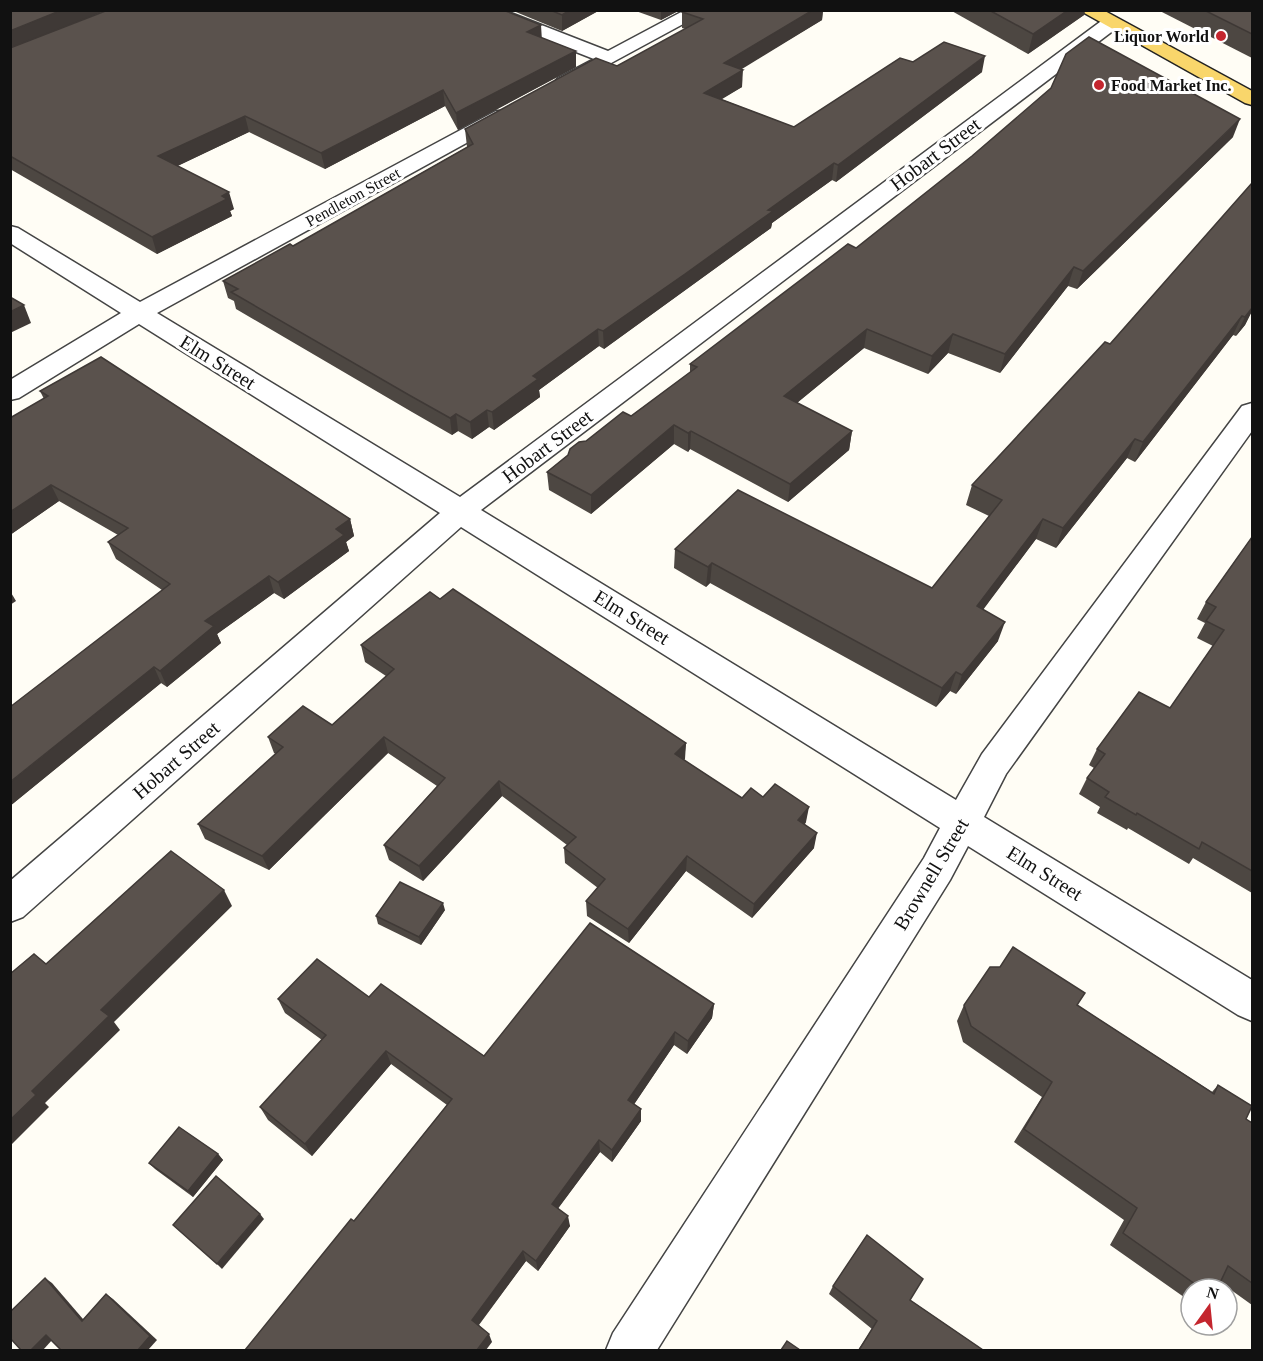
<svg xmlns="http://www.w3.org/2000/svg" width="1263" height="1361" font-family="Georgia,serif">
<rect width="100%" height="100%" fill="#fffdf5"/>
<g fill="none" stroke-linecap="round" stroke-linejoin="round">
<g stroke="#444" stroke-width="3">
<g id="minor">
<path d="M476 10H503L608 51 685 10H709L565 88 558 86 555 82 558 78 594 59 479 14Z"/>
<path d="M1111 17 1118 19 1120 23 1118 27 481 510 956 800 982 754 1242 406 1252 403V431L1006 774 984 817 1252 980V1021L1238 1015 968 846 950 880 657 1350H606L613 1333 924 858 940 828 461 527 23 917 10 922V881L440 513 139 324 19 398 10 400V380L121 313 10 243V226L18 228 140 302 496 111H510L513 115 510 119 157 313 460 497 1104 19Z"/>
</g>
</g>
<g stroke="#222" stroke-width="3">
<path id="primary" d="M1079 10H1103L1252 91V105L1245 103Z"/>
</g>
<use href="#minor" fill="#fff" fill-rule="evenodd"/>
<use href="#primary" fill="#f9d66b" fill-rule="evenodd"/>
</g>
<g fill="#4d4742">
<path d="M10 10H107L67 26 542 38 576 51V67L458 130 445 106 325 169 249 132 177 166 234 209 230 211 232 216 157 254 10 169Z"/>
<path d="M511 10H600L562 31Z"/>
<path d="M633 10H680L661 20Z"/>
<path d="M685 10H823L822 20 740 69 742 87 721 99 794 127 913 62 982 72 836 182 832 180 772 223 771 228 604 349 599 346 539 390 540 397 494 430 489 427 472 439 458 431 452 435 412 412 236 309 234 301 228 298 223 281 293 246 467 147 465 129 617 66 686 29 682 28V12Z"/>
<path d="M950 10H1085L1084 15 1028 54Z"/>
<path d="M1158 10H1252V58Z"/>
<path d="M1233 137 1077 289 1068 286 1000 373 948 353 928 374 864 348 797 403 852 431 849 450 788 502 690 449 688 452 674 444 591 514 549 490 547 472 586 441 631 416 690 373V364L856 248Z"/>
<path d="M1252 183V311L1245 325 1236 336 1233 335 1135 462 1127 458 1056 548 1036 539 983 609 998 641 956 694 950 691 936 707 710 583 706 587 674 568 675 549 932 588 989 516 966 505 972 485 1110 344Z"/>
<path d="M40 391 350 519 354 536 346 542 349 551 284 599 274 593 217 634 221 643 167 687 161 683 10 806 162 590 116 559 108 542 118 535 59 501 10 535 44 399Z"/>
<path d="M1252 537V893L1193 858 1189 864 1128 828 1127 830 1097 813 1100 807 1079 794 1087 778 1094 768 1089 765 1097 749 1170 708 1213 646 1197 638 1205 623 1197 619 1206 602Z"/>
<path d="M361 645 686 743 684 760 742 798 763 797 806 822 805 824 814 848 752 918 686 871 629 943 587 916 586 901 598 888 565 863 564 848 567 845 502 796 423 881 389 860 384 845 437 786 388 753 269 870 205 839 198 824 276 754 274 753 268 737 332 725 386 676 365 662Z"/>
<path d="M445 910 421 945 378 924 376 916Z"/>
<path d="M369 997 484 1056 714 1004 712 1018 687 1054 674 1045 634 1104 641 1109V1121L612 1162 600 1152 558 1208 570 1226 538 1271 526 1261 479 1325 492 1342 354 1221 447 1105 391 1064 312 1156 268 1120 260 1107 322 1040 285 1013 278 999Z"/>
<path d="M964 1005H1077L1212 1092 1218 1085 1246 1119 1252 1123V1305L1220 1282 1217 1289H1191V1302L1110 1245 1124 1220 1014 1142 1042 1097 963 1042 957 1021Z"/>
<path d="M218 1154 223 1160 193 1197 155 1169 149 1163Z"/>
<path d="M833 1286 910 1300 983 1350H858L872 1329 829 1294Z"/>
</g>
<g fill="#3f3936">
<path d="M62 10H107L10 49V31Z"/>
<path d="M570 10H600L562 31V15Z"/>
<path d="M661 10H680L661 20Z"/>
<path d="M813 10H823L822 20 724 80V63Z"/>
<path d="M1068 10H1085L1084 15 1028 54 1033 34Z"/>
<path d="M541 25 542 41 527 32Z"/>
<path d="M576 51V67L458 130 456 113Z"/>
<path d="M985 56 982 72 836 182 838 165Z"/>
<path d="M743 70 742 87 704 110V93Z"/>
<path d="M443 90 445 106 325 169 321 153Z"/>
<path d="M245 116 249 132 163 173 158 156Z"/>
<path d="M1240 119 1233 137 1077 289 1083 271Z"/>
<path d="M834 163 832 180 772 223 771 228 604 349 603 331 768 210Z"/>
<path d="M229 192 234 209 230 211 232 216 157 254 152 237Z"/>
<path d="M1074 267 1068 286 1000 373 1005 354Z"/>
<path d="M24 305 31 323 10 333V312Z"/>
<path d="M1252 308V311L1245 325 1236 336 1245 317Z"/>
<path d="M1242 316 1233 335 1135 462 1143 442Z"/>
<path d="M598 329 599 346 539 390 540 397 494 430 492 412 533 376Z"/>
<path d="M867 329 864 348 782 415 784 396Z"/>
<path d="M953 334 948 353 928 374 932 356Z"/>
<path d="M487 410 489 427 472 439 470 422Z"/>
<path d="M456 414 458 431 452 435 450 418Z"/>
<path d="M674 425V444L591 514V495Z"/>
<path d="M691 431 690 449 688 452V433Z"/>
<path d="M852 431 849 450 788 502 790 484Z"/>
<path d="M1135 439 1127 458 1056 548 1063 528Z"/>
<path d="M51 485 59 501 10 535V512Z"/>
<path d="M350 519 354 536 346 542 349 551 284 599 278 582 336 529Z"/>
<path d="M1043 519 1036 539 971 626 977 606Z"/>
<path d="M712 563 710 583 706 587 708 567Z"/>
<path d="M269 576 274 593 217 634 221 643 167 687 160 671 205 621Z"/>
<path d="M10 591 16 601 10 605Z"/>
<path d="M1005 622 998 641 956 694 962 675Z"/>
<path d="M154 667 161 683 10 806V782Z"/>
<path d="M956 672 950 691 936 707 942 688Z"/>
<path d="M384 737 388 753 269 870 262 856Z"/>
<path d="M686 743 685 759 675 770V754Z"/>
<path d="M499 781 502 796 423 881 419 866Z"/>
<path d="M809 807 806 822 795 835 798 820Z"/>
<path d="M817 833 814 848 752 918 754 904Z"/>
<path d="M687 856 686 871 629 943 628 929Z"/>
<path d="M224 890 232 906 114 1022 120 1030 45 1103 49 1107 10 1146V1120L32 1091 101 1010Z"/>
<path d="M443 903 445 910 421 945 419 937Z"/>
<path d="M714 1004 712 1018 687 1054 688 1041Z"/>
<path d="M675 1032 674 1045 629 1112 628 1100Z"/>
<path d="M386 1051 391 1064 312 1156 305 1144Z"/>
<path d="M641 1109V1121L612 1162V1150Z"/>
<path d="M599 1140 600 1152 554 1214 552 1204Z"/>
<path d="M218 1154 223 1160 193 1197 188 1191Z"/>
<path d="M260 1214 264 1219 222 1269 217 1264Z"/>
<path d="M568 1216 570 1226 538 1271 536 1261Z"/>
<path d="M523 1251 526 1261 476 1328 472 1320Z"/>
<path d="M45 1278 52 1283 89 1326 82 1321Z"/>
<path d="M106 1294 113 1299 157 1340 148 1350H138Z"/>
<path d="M489 1334 492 1342 486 1350H477Z"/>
<path d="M46 1335 53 1339 43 1350H31Z"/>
</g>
<g fill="#5a524d" stroke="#3f3936" stroke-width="1.5">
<path d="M10 10H62L10 31Z"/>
<path d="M108 10H503L541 25 527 32 576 51 456 113 443 90 321 153 245 116 158 156 229 192 222 196 227 199 152 237 10 156V48Z"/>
<path d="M550 10H570L562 15Z"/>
<path d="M685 10H813L724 63 743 70 704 93 794 127 900 58 913 62 944 42 985 56 838 165 834 163 768 210 773 211 685 274 603 331 598 329 533 376 538 379 492 412 487 410 470 422 456 414 450 418 409 395 231 292 238 289 223 281 290 244 293 246 473 144 465 129 596 58 617 66 703 19 682 12Z"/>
<path d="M989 10H1068L1033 34Z"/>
<path d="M1204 10H1252V34Z"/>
<path d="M1089 37 1240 119 1083 271 1074 267 1005 354 953 334 932 356 867 329 784 396 852 431 790 484 691 431 688 433 674 425 591 495 547 472 568 455 570 449 579 442 586 441 623 412 631 416 697 367 690 364 848 244 856 248 972 156 1051 88 1066 54Z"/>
<path d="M1252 183V308L1245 317 1242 316 1143 442 1135 439 1063 528 1043 519 977 606 1005 622 962 675 956 672 942 688 712 563 708 567 675 549 738 490 932 588 1002 500 972 485 1105 342 1110 344Z"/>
<path d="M10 297 24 305 10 312Z"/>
<path d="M101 357 350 519 336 529 344 535 278 582 269 576 205 621 214 626 160 671 154 667 10 782V707L170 584 108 542 128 528 51 485 10 512V418L48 396 40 391Z"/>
<path d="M1252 537V871L1202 842 1199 849 1137 813 1136 815 1105 797 1109 792 1087 778 1105 754 1097 749 1139 692 1170 708 1224 630 1206 621 1216 607 1206 602Z"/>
<path d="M453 589 686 743 675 754 742 798 751 788 763 797 775 784 809 807 798 820 817 833 754 904 687 856 628 929 586 901 605 879 564 848 576 837 499 781 419 866 384 845 445 778 384 737 262 856 198 824 283 747 268 737 303 706 332 725 394 669 361 645 430 592 440 599Z"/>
<path d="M171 851 224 890 101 1010 109 1016 32 1091 36 1095 10 1120V974L34 954 46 964Z"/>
<path d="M400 882 443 903 419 937 376 916Z"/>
<path d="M590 923 714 1004 688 1041 675 1032 628 1100 641 1109 612 1150 599 1140 552 1204 568 1216 536 1261 523 1251 472 1320 489 1334 477 1350H245L351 1219 354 1221 452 1099 386 1051 305 1144 260 1107 326 1035 278 999 317 959 369 997 381 984 484 1056Z"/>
<path d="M1013 947 1085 993 1077 1005 1214 1094 1218 1085 1252 1106 1246 1119 1252 1123V1283L1228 1266 1217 1289H1202L1123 1233 1137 1208 1024 1129 1052 1082 971 1026 964 1005 990 967H1000Z"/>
<path d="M179 1127 218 1154 188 1191 149 1163Z"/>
<path d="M216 1176 260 1214 217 1264 173 1225Z"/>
<path d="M867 1235 923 1279 910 1300 983 1350H859L877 1321 833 1286Z"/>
<path d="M45 1278 82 1321 106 1294 150 1336 138 1350H61L46 1335 31 1350H21L10 1338V1312Z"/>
<path d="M787 1341 800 1350H781Z"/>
</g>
<g fill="#c4262e" stroke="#fff" stroke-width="2">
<circle cx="1221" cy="36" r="6"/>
<circle cx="1099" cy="85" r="6"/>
</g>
<g text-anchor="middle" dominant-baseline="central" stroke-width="6" stroke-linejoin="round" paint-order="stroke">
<g font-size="16" font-weight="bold" fill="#111" stroke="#fff" text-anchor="end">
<text x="1209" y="36">Liquor World</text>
<text x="1111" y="85" text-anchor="start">Food Market Inc.</text>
</g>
<g font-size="16" fill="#111" stroke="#fff">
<text transform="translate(353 197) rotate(-29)">Pendleton Street</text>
</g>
<g font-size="20" fill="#111" stroke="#fff">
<text transform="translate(935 154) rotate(-37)">Hobart Street</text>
<text transform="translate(218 362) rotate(32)">Elm Street</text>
<text transform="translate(547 446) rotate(-37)">Hobart Street</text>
<text transform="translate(632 617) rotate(32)">Elm Street</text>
<text transform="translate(176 760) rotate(-41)">Hobart Street</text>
<text transform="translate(1045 873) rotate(32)">Elm Street</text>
<text transform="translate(931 874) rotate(-59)">Brownell Street</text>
</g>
</g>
<rect width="1263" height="1361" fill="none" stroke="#111111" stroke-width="24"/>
<g transform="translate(1209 1307) rotate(15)"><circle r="28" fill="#ffffff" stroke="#a0a0a0" stroke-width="1.5"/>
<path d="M0-4.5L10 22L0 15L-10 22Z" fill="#c4262e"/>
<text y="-9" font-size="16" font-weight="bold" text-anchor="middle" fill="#111111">N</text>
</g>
</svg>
